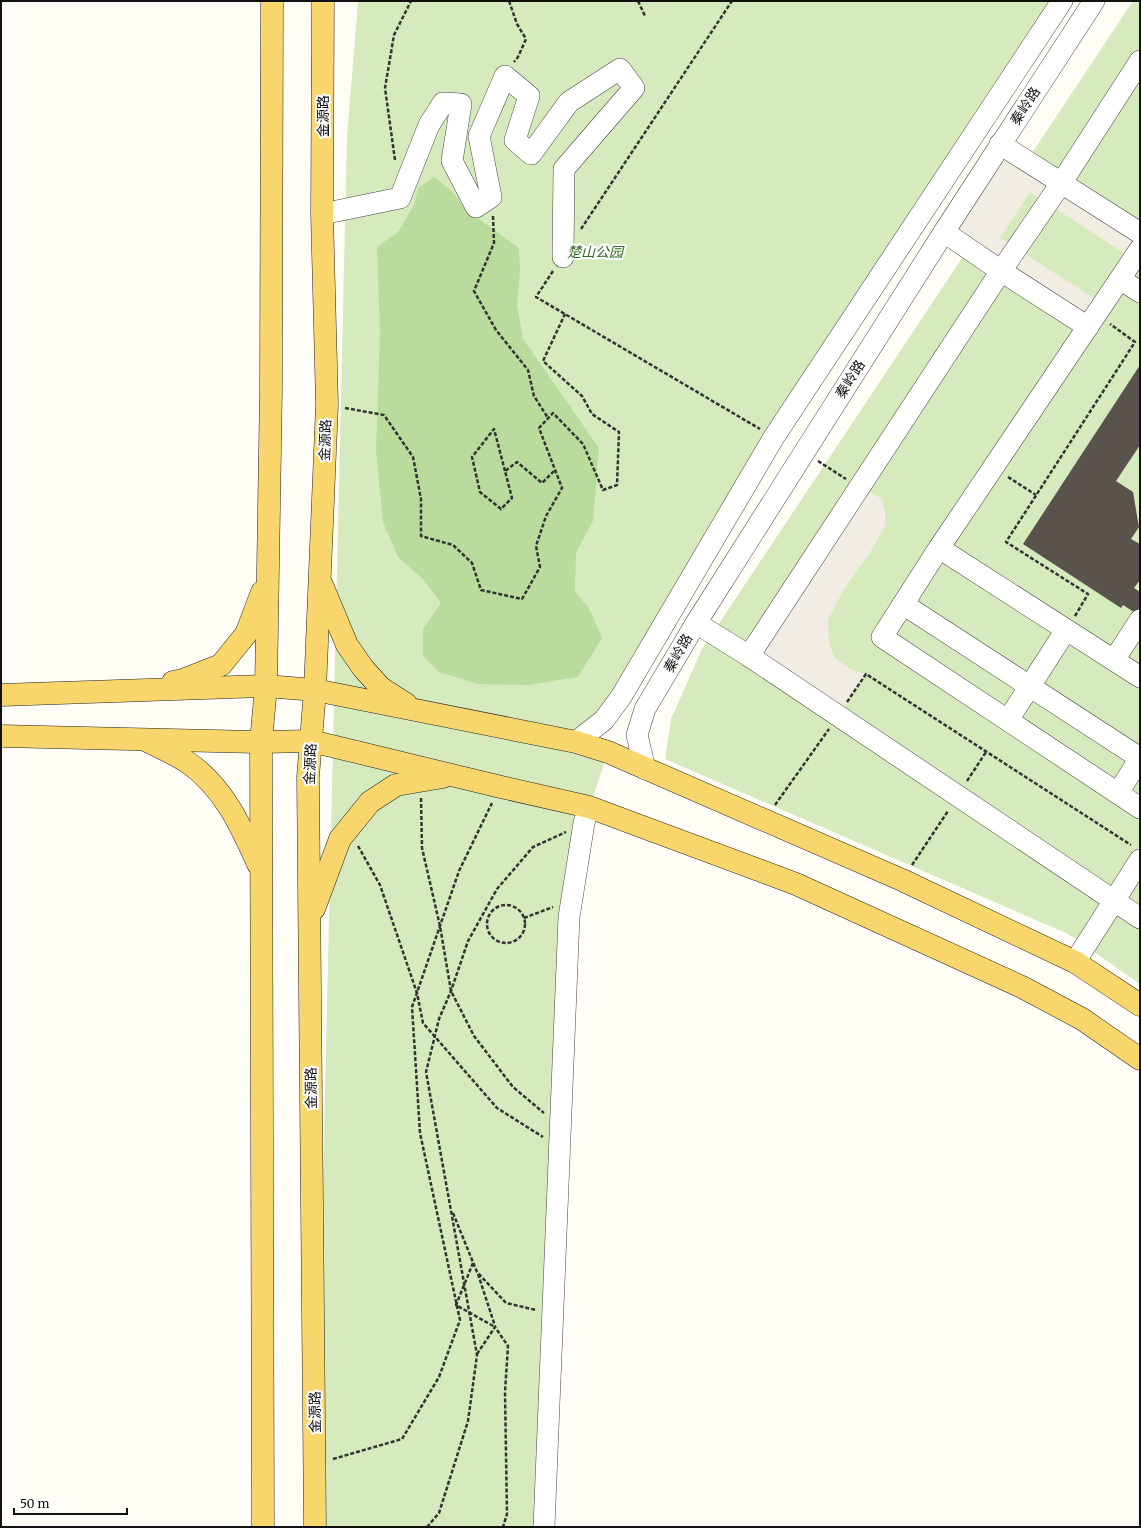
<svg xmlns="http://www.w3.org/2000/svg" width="1141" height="1528" font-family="Merriweather,'Noto Sans SC',serif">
<rect width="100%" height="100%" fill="#fffdf5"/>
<g fill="#d5ebbd">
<path d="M358 1H1062L621 697 576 742 608 752 584 823 544 1527H315L347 136Z"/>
<path d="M1133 1H1140V984L1068 934 665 759 671 719 702 649Z"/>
</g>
<path fill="#b9dc9c" d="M434 177 453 192 465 209 519 248 520 271 517 305 523 339 599 448 593 521 576 553 575 591 590 610 602 638 578 677 528 685 478 684 439 672 423 656V629L441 603 423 579 398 557 383 522 376 450 380 334 377 247 398 232 414 205 418 188Z"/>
<g fill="#f1ede2">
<path d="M1000 144 1140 233 1133 259 1030 192 1000 238 1103 304 1088 327 944 232Z"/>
<path d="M861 486 882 499 885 511V526L871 551 844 589 828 620 829 643 834 657 851 670 866 674 838 716 749 656Z"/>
</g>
<path fill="#5a524d" d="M1140 365V431L1139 433H1140V445L1116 481 1133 492 1139 527 1131 539 1140 544V580L1134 588 1140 592V616L1123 605 1121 608 1023 544Z"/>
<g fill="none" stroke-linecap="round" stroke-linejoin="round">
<g stroke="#444" stroke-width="22">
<g id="minor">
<path d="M1000 144 1140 233"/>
<path d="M322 214 400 198 429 125 443 103 461 104 452 161 476 207 491 197 479 136 505 76 529 96 515 140 531 154 569 102 620 69 634 88 564 169 563 257"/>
<path d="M944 232 1001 271 1088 327"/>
<path d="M1140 249 939 548 1140 677"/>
<path d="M1120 279 1140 292"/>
<path d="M939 548 882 637 1140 808"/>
<path d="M903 604 1140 758"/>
<path d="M696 623 749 656 1140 918"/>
<path d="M749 656 1001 271 1062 182 1140 61"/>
<path d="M1114 660 1140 620"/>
<path d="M1008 720 1066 630"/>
<path d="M576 742 604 720 621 697 774 437 1062 1"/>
<path d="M645 769 637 735 645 709 696 623 944 232 1094 1"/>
<path d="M1118 793 1140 758"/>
<path d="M1075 962 1140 860"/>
<path d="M544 1527 569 917 584 823 589 807"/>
</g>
</g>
<g stroke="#222" stroke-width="23">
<g id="major">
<path d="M322 585 347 645 363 668 381 688 406 704"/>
<path d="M173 682 183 680 221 665 246 634 262 592"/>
<path d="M1 695 266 686 315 690 576 742 608 752 902 880 1075 962 1140 1005"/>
<path d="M1 736 261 742 311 741 501 787 589 807 796 884 1022 987 1082 1019 1140 1059"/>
<path d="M149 742C161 748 175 754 187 762 223 786 241 826 258 864"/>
<path d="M314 909 340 839 370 802 396 785 443 777"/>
<path d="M263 1527 261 742 266 686 271 389 272 1"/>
<path d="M315 1527 308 777 315 690 327 404 322 214 323 1"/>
</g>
</g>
<g stroke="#333" stroke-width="2.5" stroke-dasharray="4 2" stroke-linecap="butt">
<path d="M509 1 517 24 526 39 518 57 514 62"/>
<path d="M638 1 645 16"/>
<path d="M395 160 385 88 394 35 411 1"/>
<path d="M493 216 494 243 474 291 496 330 528 370 534 396 548 418"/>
<path d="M581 229 732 1"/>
<path d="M553 271 536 297 760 429"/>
<path d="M345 408 384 415 413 457 421 499V536L453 545 472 563 481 590 522 599 540 567 536 546 546 516 562 488 539 428 553 413 583 444 603 490 617 485 619 432 592 414 582 396 543 361 565 314"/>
<path d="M818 461 846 479"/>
<path d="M505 471 494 429 472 457 480 492 501 509 512 498 505 471 517 462 542 483 555 470"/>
<path d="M1008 477 1036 495"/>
<path d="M1075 616 1088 594 1006 542 1135 342 1110 324"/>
<path d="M847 702 866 674 1131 845"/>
<path d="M967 781 986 752"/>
<path d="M421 798 422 848 440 926 451 991 474 1036 513 1087 544 1113"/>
<path d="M775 805 829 729"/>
<path d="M358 846 380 885 417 993 423 1023 497 1108 543 1137"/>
<path d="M912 865 948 811"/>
<circle cx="506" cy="924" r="19"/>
<path d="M524 918 553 907"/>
<path d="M453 1213 477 1272 506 1303 536 1310"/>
<path d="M473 1263 456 1305 495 1327"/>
<path d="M478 1274 495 1326"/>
<path d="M477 1354 495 1327 508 1346 505 1392 507 1514 503 1527"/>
<path d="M333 1459 402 1439 439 1377 460 1320 420 1133 412 1007 459 871 492 803"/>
<path d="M427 1527 439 1513 468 1421 477 1355 426 1072 439 1019 451 991 468 941 497 889 533 847 566 832"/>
</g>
<use href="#minor" stroke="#fff" stroke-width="21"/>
<use href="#major" stroke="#f9d66b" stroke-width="22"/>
</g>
<g text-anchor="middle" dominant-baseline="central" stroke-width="4" stroke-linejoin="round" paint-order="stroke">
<g font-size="14" fill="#111" stroke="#fff">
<text transform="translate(1025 106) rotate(-57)">秦岭路</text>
<text transform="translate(323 116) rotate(-90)">金源路</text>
<text transform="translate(850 379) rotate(-58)">秦岭路</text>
<text transform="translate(325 440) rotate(-88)">金源路</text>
<text transform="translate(678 653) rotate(-60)">秦岭路</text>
<text transform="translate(310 764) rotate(-87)">金源路</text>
<text transform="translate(311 1088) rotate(-91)">金源路</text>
<text transform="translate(315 1412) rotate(-91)">金源路</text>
</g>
<g font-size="14" font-style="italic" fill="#2f6b1f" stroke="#fff">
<text x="595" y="252">楚山公园</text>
</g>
</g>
<rect width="1141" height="1528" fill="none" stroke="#111111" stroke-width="4"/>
<path d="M14 1508v6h113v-6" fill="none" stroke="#111111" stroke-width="2"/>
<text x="20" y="1508" font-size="12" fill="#111111" stroke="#ffffff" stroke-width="3" paint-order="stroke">50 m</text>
</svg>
